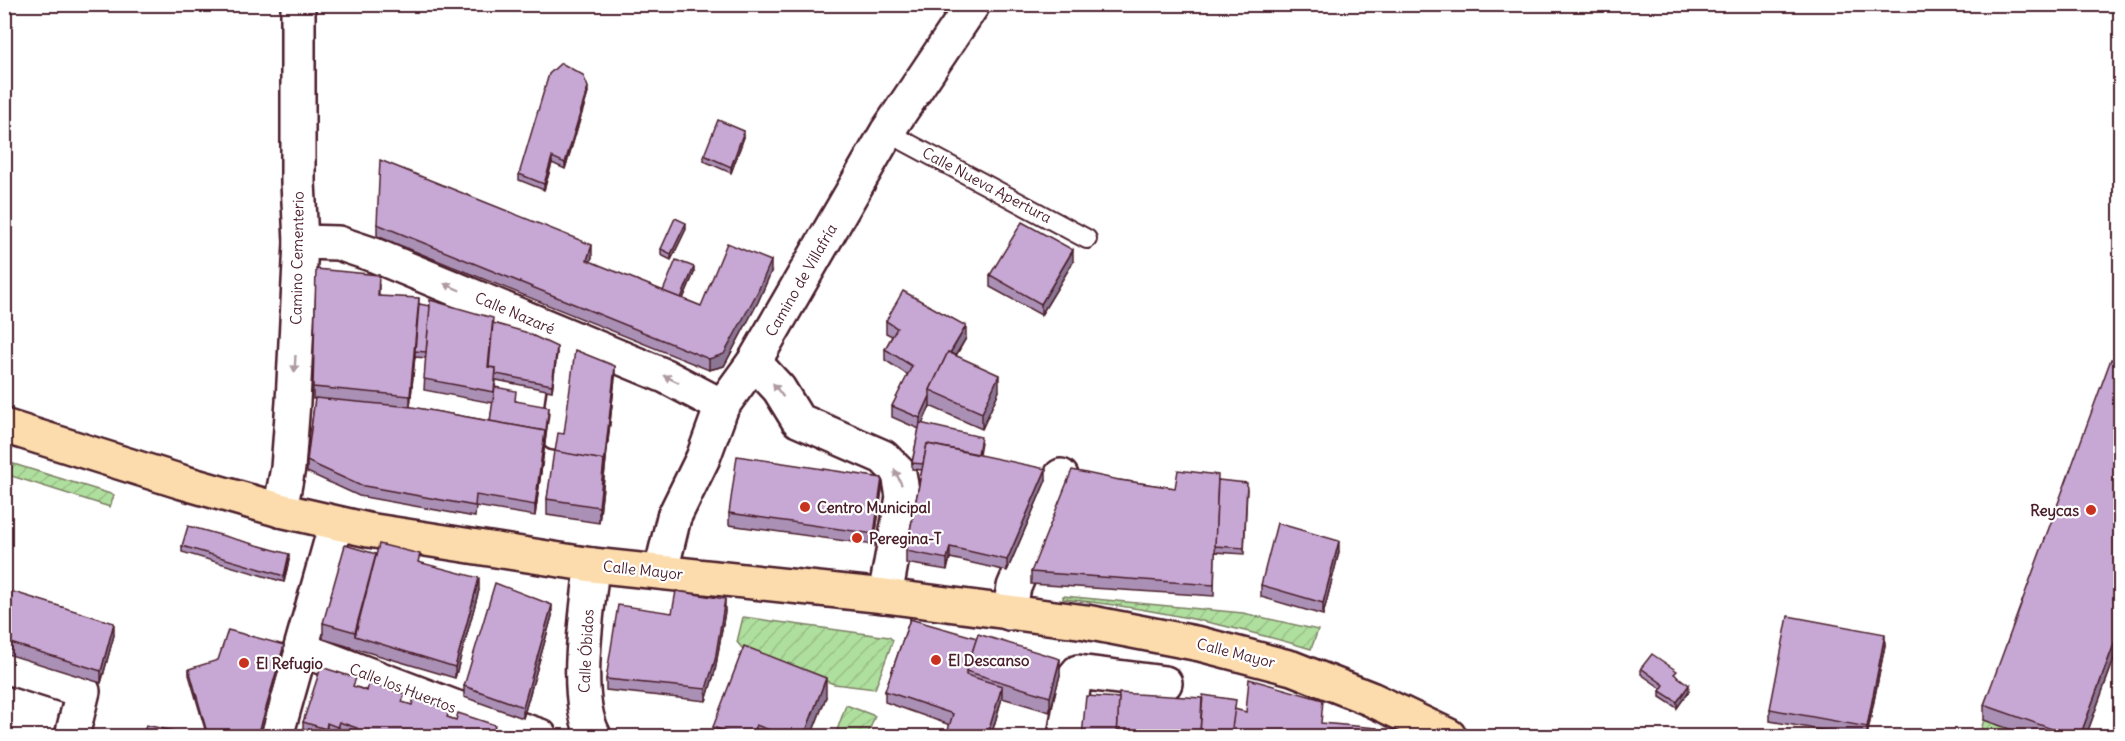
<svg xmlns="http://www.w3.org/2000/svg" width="2125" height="741" font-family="Delius,sans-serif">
<defs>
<pattern id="garden-furrows" width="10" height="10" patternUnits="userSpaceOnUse" patternTransform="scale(1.5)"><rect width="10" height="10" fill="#afdf9e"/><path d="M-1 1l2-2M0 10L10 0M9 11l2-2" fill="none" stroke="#98bf88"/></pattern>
</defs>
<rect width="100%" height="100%" fill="#fff"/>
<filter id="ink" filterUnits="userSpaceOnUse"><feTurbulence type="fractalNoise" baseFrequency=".0167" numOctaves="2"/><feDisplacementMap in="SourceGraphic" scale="12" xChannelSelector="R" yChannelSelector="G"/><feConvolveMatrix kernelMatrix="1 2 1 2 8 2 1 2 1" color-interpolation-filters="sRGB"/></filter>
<g filter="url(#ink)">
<g fill="url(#garden-furrows)" stroke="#7c7f64" stroke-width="1.5">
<path d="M4 461 114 495 110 507 5 474Z"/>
<path d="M1063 596 1243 613 1318 630 1311 649C1230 625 1147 607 1063 599Z"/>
<path d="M743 617 889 637 893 640 875 689 834 684 743 649 737 642Z"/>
<path d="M846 705 875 716 867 736H835Z"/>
<path d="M1984 720 2030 736H1979Z"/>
</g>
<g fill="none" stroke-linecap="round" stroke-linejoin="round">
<g stroke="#4a1f2b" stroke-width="22">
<path id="service" d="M887 132 1087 239"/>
</g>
<g stroke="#4a1f2b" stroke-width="32">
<path id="pedestrian" d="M555 436 567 350"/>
</g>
<g stroke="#4a1f2b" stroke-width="38">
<g id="minor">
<path d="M301 242 338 243 374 255 665 376 722 406"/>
<path d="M754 362 779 389 798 420 883 457 899 473 903 497 885 596"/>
<path d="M280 510 288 468 293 402 301 242 298 182V4"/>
<path d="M592 565C588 611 572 696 594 736"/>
<path d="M661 571 674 517 703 458 722 406 754 362 887 132 973 4"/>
<path d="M1009 613 1014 587 1061 476"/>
<path d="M301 649 454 707 540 736"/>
<path d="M4 666 83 691 72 736"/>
<path d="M276 736 336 524"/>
<path d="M1065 736 1075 677 1078 672 1165 683"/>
</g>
</g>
<g stroke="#4a1f2b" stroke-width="38">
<path id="trunk" d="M4 426 182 482 280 510 368 530 592 565 885 596 1086 622 1200 644 1292 668 1371 699 1449 736"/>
</g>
<use href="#service" stroke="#fff" stroke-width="18"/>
<use href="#pedestrian" stroke="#fff" stroke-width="27"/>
<use href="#minor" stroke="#fff" stroke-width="33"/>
<use href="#trunk" stroke="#fcdcac" stroke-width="33"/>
</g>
<g fill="#ab90b6" stroke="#4a1f2b" stroke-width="1.5" fill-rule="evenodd">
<path d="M588 93 565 169 552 163 544 190 519 180V174Z"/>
<path d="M744 137 731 173 704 161V155Z"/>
<path d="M377 224 592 257 590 262 663 291 694 273 683 299 701 306 771 272 758 302 724 366 709 370 377 236Z"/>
<path d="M686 229 671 260 661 255V249Z"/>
<path d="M1073 262 1041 315 990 287V275Z"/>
<path d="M379 286V296L419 304 493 324 557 353 552 391 496 380 495 387 516 401 549 413 535 516 476 506 475 517 359 496 307 472V461L315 399H313V387ZM415 355V357L426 358 424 390 493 403 490 421 410 407Z"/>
<path d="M886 321 966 338 956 356 999 391 982 429 930 406 922 424 981 443 979 455 1046 480 1007 571 950 558 947 570 906 563V551L922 470 912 469V463L919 429 892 417V406L908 375 885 360V349L892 336 886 333Z"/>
<path d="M2121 363V640L2086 736H2029L1984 720V705Z"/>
<path d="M615 377 599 523 547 515V499L555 452 564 434Z"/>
<path d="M1119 480 1175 488 1218 480 1247 489 1244 554 1215 552V547L1214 596 1031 584V572Z"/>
<path d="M882 489 874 545 729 525V513Z"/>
<path d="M182 546 289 560 284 582 182 552Z"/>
<path d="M1339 552 1323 615 1261 597V585Z"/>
<path d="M376 558 420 563 479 590 455 678 323 639V623Z"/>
<path d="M4 589 114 635 101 683 4 653Z"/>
<path d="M725 611 715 671 706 701 606 690V679L672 613Z"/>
<path d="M552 616 523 718 464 697V686Z"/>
<path d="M910 619 1060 675 1050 712 1002 698 991 736H946L950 725 885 702V691Z"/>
<path d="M1885 645 1867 736H1856L1770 721V709Z"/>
<path d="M284 651 260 736H207L189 675V669Z"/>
<path d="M1641 668 1677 676 1689 691 1677 708 1660 697V691L1662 689 1641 674Z"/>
<path d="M356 687 450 718 500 736H348L339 733 338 736H333L327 734V736H312L303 734V722Z"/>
<path d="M826 697 811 736H713V727Z"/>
</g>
<g fill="#8b7694" stroke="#4a1f2b" stroke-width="1.5">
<path d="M588 87V93L565 169V163Z"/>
<path d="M744 131V137L731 173V167Z"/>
<path d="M552 157V163L544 190V184Z"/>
<path d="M686 223V229L671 260V254Z"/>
<path d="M592 245V257L587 272V260Z"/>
<path d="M1073 250V262L1041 315V304Z"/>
<path d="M771 261V272L758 302 724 366 709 370V359Z"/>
<path d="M694 267V273L679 308V302Z"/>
<path d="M419 298 415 355 410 407V396Z"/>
<path d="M966 326V338L948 368V357Z"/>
<path d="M557 347V353L552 391V385Z"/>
<path d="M615 366V377L599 523V507Z"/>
<path d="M999 375V391L982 429V413Z"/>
<path d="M930 396V406L920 429V418Z"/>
<path d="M549 407 545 443 535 516V505Z"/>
<path d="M1046 469V480L1007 571V560Z"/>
<path d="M882 478V489L874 545V534Z"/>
<path d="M1339 541V552L1323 615V603Z"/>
<path d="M950 547V558L947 570V559Z"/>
<path d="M289 554V560L284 582V576Z"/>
<path d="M376 554V569L355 636V632Z"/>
<path d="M479 578V590L455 678V667Z"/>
<path d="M725 599V611L715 671 706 701V689Z"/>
<path d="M552 605V616L523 718V707Z"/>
<path d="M114 623V635L101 683V671Z"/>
<path d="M2121 625V640L2086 736H2080Z"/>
<path d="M1885 634V645L1867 736V727Z"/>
<path d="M284 645V651L260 736H258Z"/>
<path d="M1060 659V675L1050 712V697Z"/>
<path d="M826 678V697L811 736H804Z"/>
<path d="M1689 685V691L1677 708V702Z"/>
<path d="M1002 686V698L991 736H987Z"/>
<path d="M339 722V733L337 736V727Z"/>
<path d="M327 723V736H326V729Z"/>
<path d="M756 725V736H751Z"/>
</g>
<g fill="#c7a8d4" stroke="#4a1f2b" stroke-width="1.5">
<path d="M561 63 583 75 588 87 565 163 552 157 544 184 519 174 549 74Z"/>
<path d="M718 120 744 131 731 167 704 155Z"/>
<path d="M380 160 592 245 587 260 701 306 727 243 771 261 758 291 724 354 709 359 377 224Z"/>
<path d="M675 218 686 223 671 254 661 249Z"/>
<path d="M1022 222 1073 250 1041 304 990 275Z"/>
<path d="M676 260 694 267 681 298 663 291Z"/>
<path d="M316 269 379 275 378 296 419 298 410 396 313 387Z"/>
<path d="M903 291 966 326 950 353 948 352 930 390V396L920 418 892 406 912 366 885 349 897 328 886 321Z"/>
<path d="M430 300 493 318 488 367 496 368 494 392 424 379Z"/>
<path d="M419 304 430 306 426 352 415 351Z"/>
<path d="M493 323 525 332 557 347 552 385 496 374V368L489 367Z"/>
<path d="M575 350 615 366 604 465V460L555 452 558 433 564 434Z"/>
<path d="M948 352 999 375 982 413 930 390Z"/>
<path d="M2111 359 2121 363V625L2080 736H2072L1984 705Z"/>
<path d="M495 387 516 391 515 401 549 407 545 437V431L490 421Z"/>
<path d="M315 398 412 407 545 431 535 505 476 495 475 506 359 485 307 461Z"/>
<path d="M920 423 981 437 978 454 927 444 923 464 912 463Z"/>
<path d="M927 444 1046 469 1007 560 950 547 947 559 906 551Z"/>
<path d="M554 451 604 460 599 507 547 499Z"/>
<path d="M737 456 882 478 874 534 729 513Z"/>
<path d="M1072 470 1119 480 1175 488 1178 470 1218 475 1214 585 1031 572Z"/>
<path d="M1218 480 1247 483 1244 548 1215 546Z"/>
<path d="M1277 523 1339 541 1323 603 1261 585Z"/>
<path d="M188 526 289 554 284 576 182 546Z"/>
<path d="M379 544 420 554 418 562 479 578 455 667 355 636Z"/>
<path d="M345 545 376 554 355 632 323 623Z"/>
<path d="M495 583 552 605 523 707 464 686Z"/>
<path d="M4 589 114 623 101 671 4 641Z"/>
<path d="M676 591 725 599 715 660 706 689 606 679 618 605 672 613Z"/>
<path d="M1788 616 1885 634 1867 727 1770 709Z"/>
<path d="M910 619 977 638 966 671V675L1002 686 987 736H946L953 714 885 691Z"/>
<path d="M228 630 284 645 258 736H208L189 669 218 660Z"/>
<path d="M978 634 1060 659 1050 697 966 671Z"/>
<path d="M744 646 826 678 804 736 785 730 783 735 756 725 751 736H737L713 727Z"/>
<path d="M1652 654 1677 671 1674 674 1689 685 1677 702 1660 691 1664 685 1641 668Z"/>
<path d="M321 667 356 678 353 686 367 691 369 683 405 694 402 702 412 705 414 698 450 709 447 717 456 720 458 713 495 725 493 734 500 736H387L383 735V736H354L357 728 339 722 337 727 327 723 326 729 303 722Z"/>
<path d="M1249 679 1323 700 1321 723 1377 728 1376 736H1117L1119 693 1202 698 1200 733 1231 735 1234 709 1246 712Z"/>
<path d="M1203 695 1236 700 1231 735 1200 733Z"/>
<path d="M1086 696 1119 698 1117 736H1082Z"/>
<path d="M146 725 196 736H143Z"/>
<path d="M506 729 530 736H504Z"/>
</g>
<defs><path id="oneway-solid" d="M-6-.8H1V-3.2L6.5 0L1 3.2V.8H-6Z" transform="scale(1.5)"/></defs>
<g fill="#ae9aa0">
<use href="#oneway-solid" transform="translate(452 287) rotate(-157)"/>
<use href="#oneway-solid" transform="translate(295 364) rotate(93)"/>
<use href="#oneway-solid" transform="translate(671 379) rotate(-155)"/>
<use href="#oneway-solid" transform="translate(778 390) rotate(-127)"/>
<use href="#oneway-solid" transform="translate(898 477) rotate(-115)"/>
</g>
</g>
<g fill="#c8321e" stroke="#fff" stroke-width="2">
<circle cx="805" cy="507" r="6"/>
<circle cx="2091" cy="510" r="6"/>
<circle cx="857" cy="538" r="6"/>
<circle cx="936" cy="660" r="6"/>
<circle cx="244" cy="663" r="6"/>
</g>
<g text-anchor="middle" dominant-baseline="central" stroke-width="4.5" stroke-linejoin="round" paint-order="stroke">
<g font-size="15" fill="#4a1f2b" stroke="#fff">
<text transform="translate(987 185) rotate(28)">Calle Nueva Apertura</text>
<text transform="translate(297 258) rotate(-89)">Camino Cementerio</text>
<text transform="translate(801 280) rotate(-60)">Camino de Villafría</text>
<text transform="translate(515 313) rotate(23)">Calle Nazaré</text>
<text transform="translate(643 570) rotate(6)">Calle Mayor</text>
<text transform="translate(586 651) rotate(-87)">Calle Óbidos</text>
<text transform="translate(1236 653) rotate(14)">Calle Mayor</text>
<text transform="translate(403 688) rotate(21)">Calle los Huertos</text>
</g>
<g font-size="15" font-weight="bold" fill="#4a1f2b" stroke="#fff" text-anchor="start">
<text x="817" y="507">Centro Municipal</text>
<text x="2079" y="510" text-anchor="end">Reycas</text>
<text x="869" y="538">Peregina-T</text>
<text x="948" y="660">El Descanso</text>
<text x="256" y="663">El Refugio</text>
</g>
</g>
<rect width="2125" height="741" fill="none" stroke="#fff" stroke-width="24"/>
<rect x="12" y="12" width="2101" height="717" fill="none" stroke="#4a1f2b" stroke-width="2" filter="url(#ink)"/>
</svg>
